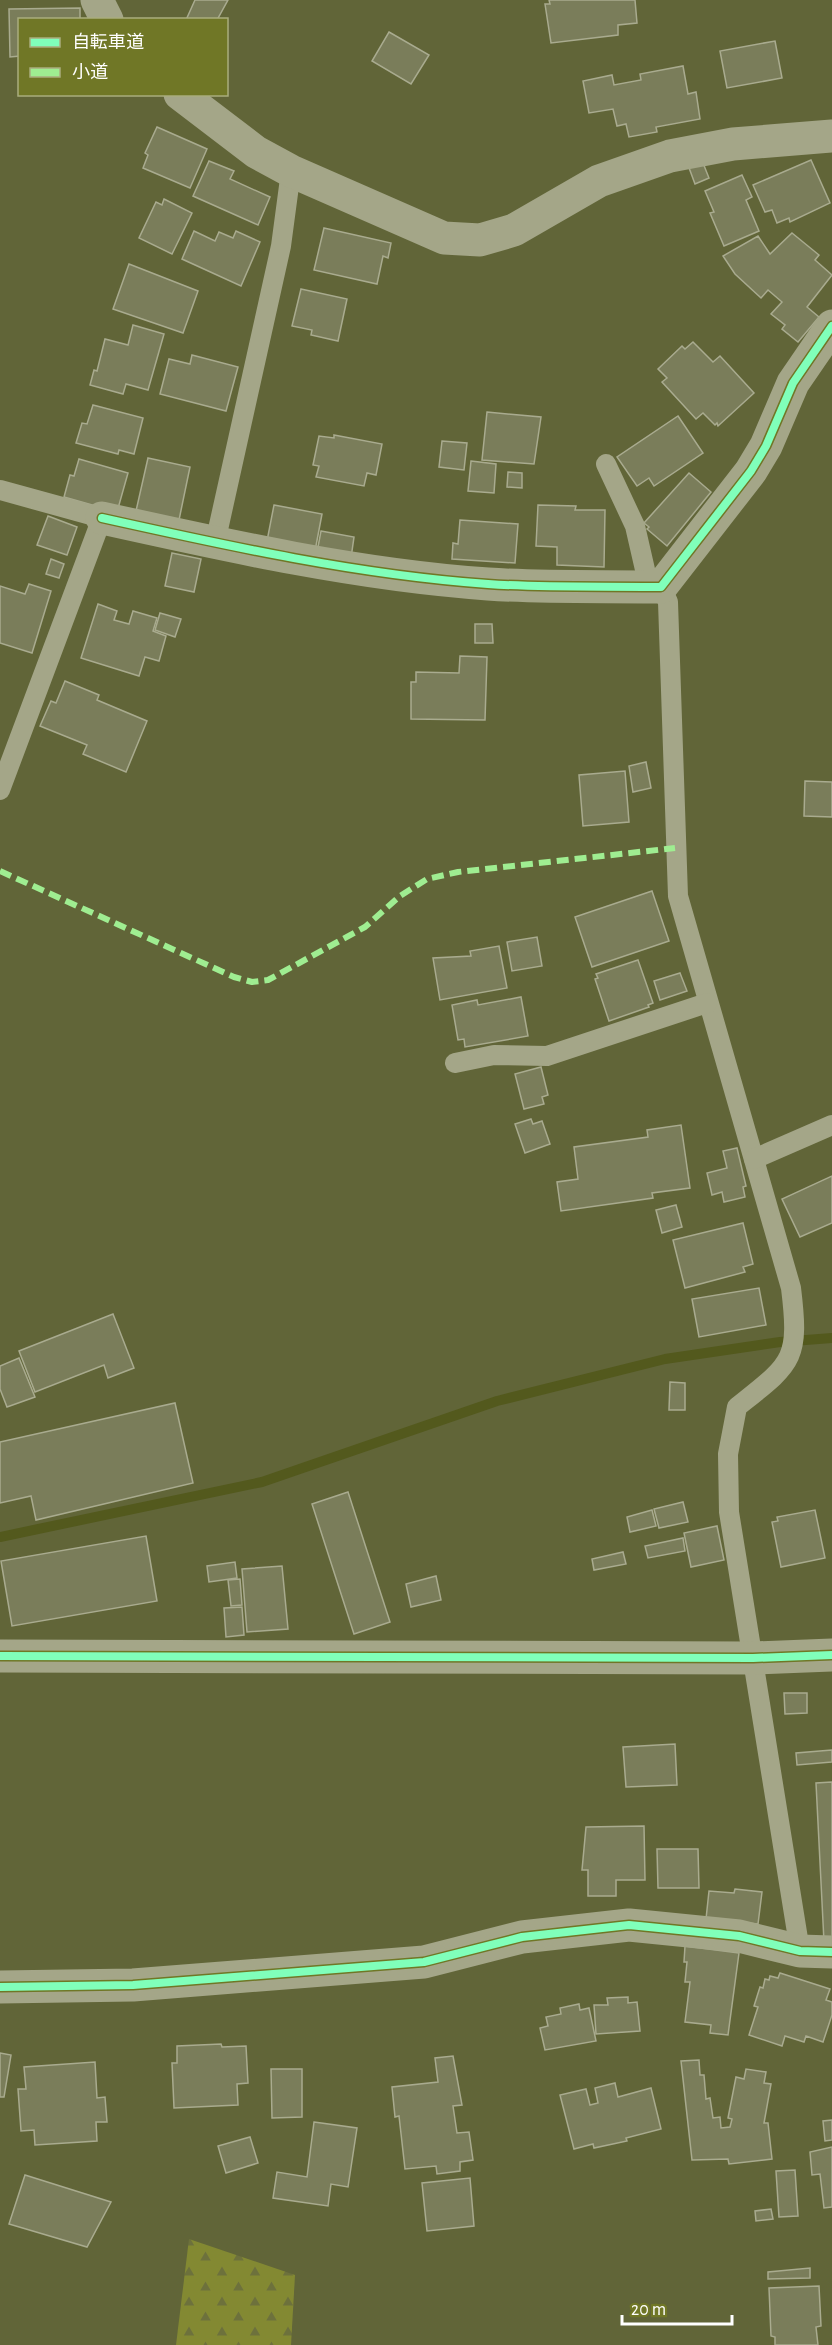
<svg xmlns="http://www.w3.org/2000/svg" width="832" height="2345" font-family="'Alegreya Sans','Noto Sans JP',sans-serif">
<defs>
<pattern id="forest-firs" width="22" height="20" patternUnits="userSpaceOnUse" patternTransform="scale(1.5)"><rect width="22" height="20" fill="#838932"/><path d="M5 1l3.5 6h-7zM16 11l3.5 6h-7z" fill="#6d713c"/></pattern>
</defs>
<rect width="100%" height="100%" fill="#616538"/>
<path fill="url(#forest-firs)" d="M189 2239 295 2275 291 2345H176Z"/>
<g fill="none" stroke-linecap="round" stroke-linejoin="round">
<path stroke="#53591d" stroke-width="10" d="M0 1537 262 1482 497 1401 665 1359 780 1342 832 1338"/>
</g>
<g fill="#7a7d5a" stroke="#a9ab8f" stroke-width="1.5">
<path d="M195 0H228L217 20H186Z"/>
<path d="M549 0H635L637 23 618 25V35L551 43 545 4H550Z"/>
<path d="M80 8V20H20V56L10 57 9 9Z"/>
<path d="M389 32 429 55 411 84 372 61Z"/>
<path d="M775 41 782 78 727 88 720 51Z"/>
<path d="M683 66 688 94 696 92 700 119 656 127 657 132 629 137 626 124 617 126 613 109 589 113 583 81 612 75 614 85 641 80 640 74Z"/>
<path d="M157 127 207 149 190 188 143 168 148 155 145 153Z"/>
<path d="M811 160 830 203 790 222 789 218 777 223 772 210 765 212 753 185Z"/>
<path d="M209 161 234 171 230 179 270 197 258 225 193 196Z"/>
<path d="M703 163 709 178 695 184 688 165Z"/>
<path d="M742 175 752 197 746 200 759 231 724 246 710 213 714 212 705 191Z"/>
<path d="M164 199 192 213 172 254 139 238 156 202 162 205Z"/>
<path d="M324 228 391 243 388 258 383 256 377 284 314 270Z"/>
<path d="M194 231 215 241 219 232 233 238 236 231 260 242 241 286 182 259Z"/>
<path d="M792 233 819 255 815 260 832 275 807 307 819 317 798 342 782 329 785 325 771 314 782 302 768 290 761 298 735 274 723 256 758 236 770 254Z"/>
<path d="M129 264 198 291 183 333 113 309Z"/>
<path d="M301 289 347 299 338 341 311 335 312 330 292 326Z"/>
<path d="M133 325 164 334 148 390 126 384 123 394 90 385 94 370 97 371 105 339 128 345Z"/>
<path d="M693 342 713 362 720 356 754 393 718 426 717 423 715 425 703 413 696 419 662 382 667 378 658 369 682 346 685 349Z"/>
<path d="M192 355 238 367 226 411 160 394 169 359 190 364Z"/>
<path d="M93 405 143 418 134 454 119 450 118 454 76 443 82 423 87 424Z"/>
<path d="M487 412 541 417 534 464 482 460Z"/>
<path d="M678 416 703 453 654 486 649 478 637 486 617 457Z"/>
<path d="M334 435 382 444 376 475 367 473 364 486 316 477 319 466 313 465 319 436 334 438Z"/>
<path d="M442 441 467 443 464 470 439 467Z"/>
<path d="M148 458 190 467 179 520 136 511Z"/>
<path d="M79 459 128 473 117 512 64 497 70 475 74 476Z"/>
<path d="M471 461 496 464 494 493 468 491Z"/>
<path d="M508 472 522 473V488L507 487Z"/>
<path d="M689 473 711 492 667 546 647 529 649 527 644 523Z"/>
<path d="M274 505 322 514 315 551 267 541Z"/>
<path d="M538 505 576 506 575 510H605L604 567 557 565V547L536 546Z"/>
<path d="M48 516 77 527 67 555 37 545Z"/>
<path d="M460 520 518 524 515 563 452 559 453 543 458 544Z"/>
<path d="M321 531 354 537 351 558 317 552Z"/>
<path d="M172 553 201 559 194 592 165 586Z"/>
<path d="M51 559 64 564 59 578 46 574Z"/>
<path d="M29 584 51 591 32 653 0 643V586L25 594Z"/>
<path d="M98 604 117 611 114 620 129 624 133 611 157 618 153 631 166 636 159 661 145 657 139 676 81 658Z"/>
<path d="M160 613 181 619 175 637 155 630Z"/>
<path d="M475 624H492L493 643H475Z"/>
<path d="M460 656 487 657 485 720 411 719V682H416V672L459 673Z"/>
<path d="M65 681 99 695 97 700 147 721 126 772 83 754 87 745 40 726 51 701 56 703Z"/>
<path d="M646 762 651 788 633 792 629 766Z"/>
<path d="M625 771 629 822 583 826 579 775Z"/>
<path d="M805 781 832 782V817L804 816Z"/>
<path d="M652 891 669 941 592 967 575 917Z"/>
<path d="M537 937 542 966 512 971 507 942Z"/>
<path d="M499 946 507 988 440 1000 433 958 471 956 470 951Z"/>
<path d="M638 960 653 1003 648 1005 649 1007 609 1021 595 979 598 978 596 974Z"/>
<path d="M680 973 687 991 660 1000 654 981Z"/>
<path d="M521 997 528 1036 465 1047 464 1039 458 1040 452 1005 477 1000 478 1005Z"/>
<path d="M541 1067 548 1095 542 1097 544 1104 524 1109 515 1074Z"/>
<path d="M531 1119 533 1124 542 1121 550 1144 525 1153 515 1124Z"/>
<path d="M681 1125 690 1188 652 1193 653 1198 561 1211 557 1182 578 1179 574 1147 648 1137 647 1130Z"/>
<path d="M737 1148 746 1186 743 1187 745 1197 724 1202 722 1192 712 1195 707 1173 727 1168 723 1151Z"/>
<path d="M832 1176V1223L800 1237 782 1199Z"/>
<path d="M676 1205 682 1227 662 1233 656 1210Z"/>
<path d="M743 1223 753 1264 743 1267 745 1272 685 1288 673 1240Z"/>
<path d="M759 1288 766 1325 699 1337 692 1299Z"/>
<path d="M113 1314 134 1368 108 1378 104 1365 35 1392 19 1351Z"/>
<path d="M19 1358 35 1397 7 1407 0 1389V1366Z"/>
<path d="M670 1382 685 1383V1410H669Z"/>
<path d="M175 1403 193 1483 36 1520 31 1496 0 1503V1442Z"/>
<path d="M348 1492 390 1622 354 1634 312 1504Z"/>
<path d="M683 1502 688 1522 659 1528 654 1509Z"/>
<path d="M652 1510 656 1526 630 1532 627 1517Z"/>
<path d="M815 1510 825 1558 781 1567 772 1522 778 1521 777 1517Z"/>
<path d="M717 1526 724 1560 691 1567 684 1533Z"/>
<path d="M146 1536 157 1601 12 1626 1 1561Z"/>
<path d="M683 1538 685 1551 648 1558 645 1546Z"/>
<path d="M623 1552 626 1564 594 1570 592 1559Z"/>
<path d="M235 1562 237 1578 209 1582 207 1566Z"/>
<path d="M282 1566 288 1629 247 1632 242 1569Z"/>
<path d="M436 1576 441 1600 411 1607 406 1584Z"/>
<path d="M240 1579 242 1605 231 1606 228 1580Z"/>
<path d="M242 1607 244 1635 226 1637 224 1608Z"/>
<path d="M784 1693H807V1713L785 1714Z"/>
<path d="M675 1744 677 1785 626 1787 623 1747Z"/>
<path d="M832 1750V1762L797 1765 796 1753Z"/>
<path d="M832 1782V1941L824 1942 816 1783Z"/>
<path d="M644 1826 645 1880H616V1896H588V1870H582L586 1827Z"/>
<path d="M657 1849H698L699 1888H658Z"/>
<path d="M735 1889 762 1892 758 1924 706 1919 709 1891 734 1893Z"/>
<path d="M685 1946 739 1953 728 2035 710 2033 711 2025 685 2022 690 1982H685L687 1962H684Z"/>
<path d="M780 1973 830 1989 826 2000 832 2002V2015L823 2042 806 2036 804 2042 785 2036 782 2046 749 2035 758 2007 754 2006 760 1987 763 1988 765 1979 769 1980 770 1976 778 1978Z"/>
<path d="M628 1997V2003L637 2002 640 2031 596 2034 594 2005H608L607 1998Z"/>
<path d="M579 2004 580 2010 589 2008 596 2041 545 2050 540 2028 548 2026 546 2017 561 2014 560 2008Z"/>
<path d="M221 2044 222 2047 246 2046 248 2083 237 2084 238 2105 174 2108 172 2063H177V2046Z"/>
<path d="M0 2053 11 2055 4 2097H0Z"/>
<path d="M453 2056 462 2105 453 2106 457 2133 469 2132 473 2160 460 2162V2171L437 2174 436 2166 405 2169 399 2116 395 2117 392 2087 438 2082 435 2058Z"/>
<path d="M699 2060 700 2075H704L706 2099 710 2098 713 2118 720 2117 721 2128 730 2127 732 2119 728 2118 736 2077 744 2079 746 2069 766 2072 764 2083 771 2084 764 2123H768L772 2159 729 2164 728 2159 692 2160 681 2061Z"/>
<path d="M95 2062 97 2098 105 2097 107 2122H96L97 2141 35 2145 34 2130 21 2131 18 2089H26L24 2067Z"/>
<path d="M271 2069H302V2117L272 2118Z"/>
<path d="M615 2083 618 2097 651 2088 661 2129 626 2138 627 2141 594 2148 593 2144 574 2149 560 2095 586 2089 590 2105 598 2103 595 2088Z"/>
<path d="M832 2120V2140L825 2141 823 2121Z"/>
<path d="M314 2122 357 2128 348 2187 331 2184 328 2206 273 2198 277 2172 307 2177Z"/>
<path d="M250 2137 258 2163 226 2173 218 2146Z"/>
<path d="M832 2147V2207L824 2208 820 2174 812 2175 810 2152Z"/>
<path d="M795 2170 798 2216 779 2217 776 2171Z"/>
<path d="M25 2175 111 2202 87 2247 9 2224Z"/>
<path d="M470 2178 474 2226 427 2231 422 2183Z"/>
<path d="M771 2209 773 2219 756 2221 755 2211Z"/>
<path d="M810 2268V2278L768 2279V2272Z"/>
<path d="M819 2286 821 2326 816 2327 818 2345H775V2337L771 2336 769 2288Z"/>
</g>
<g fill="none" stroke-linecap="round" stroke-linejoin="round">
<g stroke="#a4a688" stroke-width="20">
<path d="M606 464 635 526 646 574 661 587 668 602 678 896 791 1288C800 1361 792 1363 737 1407L728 1454 729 1512 800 1951"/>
<path d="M0 490 102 518 0 790"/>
<path d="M215 543 281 246 291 171"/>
<path d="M455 1063 494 1055 547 1056 707 1003"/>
<path d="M754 1159 832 1125"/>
</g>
<g stroke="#a4a688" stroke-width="33">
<path d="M97 0 107 20"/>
<path d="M180 94 256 152 291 171 444 238 480 240 514 230 599 181 670 156 733 144 832 136"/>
<path d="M102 518C228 546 359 575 488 584 545 588 604 586 661 587L751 471 766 446 793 383 832 326"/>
<path d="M0 1987 133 1985 424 1962 522 1937 629 1925 739 1936 800 1951 832 1952"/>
</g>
<path stroke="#a4a688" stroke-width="33" d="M0 1656 753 1658 832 1655"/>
<path stroke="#9fed91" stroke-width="6" stroke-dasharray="12 6" stroke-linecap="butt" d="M0 871 234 977 252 982 268 980 365 927 400 896 427 879 458 872 675 848"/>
<g stroke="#707726" stroke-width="11">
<g id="cycleway">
<path d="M102 518C228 546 359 575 488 584 545 588 604 586 661 587L751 471 766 446 793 383 832 326"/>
<path d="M0 1656 753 1658 832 1655"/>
<path d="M0 1987 133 1985 424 1962 522 1937 629 1925 739 1936 800 1951 832 1952"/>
</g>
</g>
<use href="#cycleway" stroke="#80ffba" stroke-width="8"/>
</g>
<rect x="18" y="18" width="210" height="78" fill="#707726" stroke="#a9ad7d" stroke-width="1.5"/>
<rect x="30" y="38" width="30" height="9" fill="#80ffba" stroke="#a9ad7d" stroke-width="1.5"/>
<text x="72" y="48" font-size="18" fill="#ffffff">自転車道</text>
<rect x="30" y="68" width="30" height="9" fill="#9fed91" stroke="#a9ad7d" stroke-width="1.5"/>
<text x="72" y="78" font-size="18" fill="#ffffff">小道</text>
<path d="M622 2315v9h110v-9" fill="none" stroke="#ffffff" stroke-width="3"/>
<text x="631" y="2315" font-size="18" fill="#ffffff" stroke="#707726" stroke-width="4.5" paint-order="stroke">20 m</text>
</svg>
